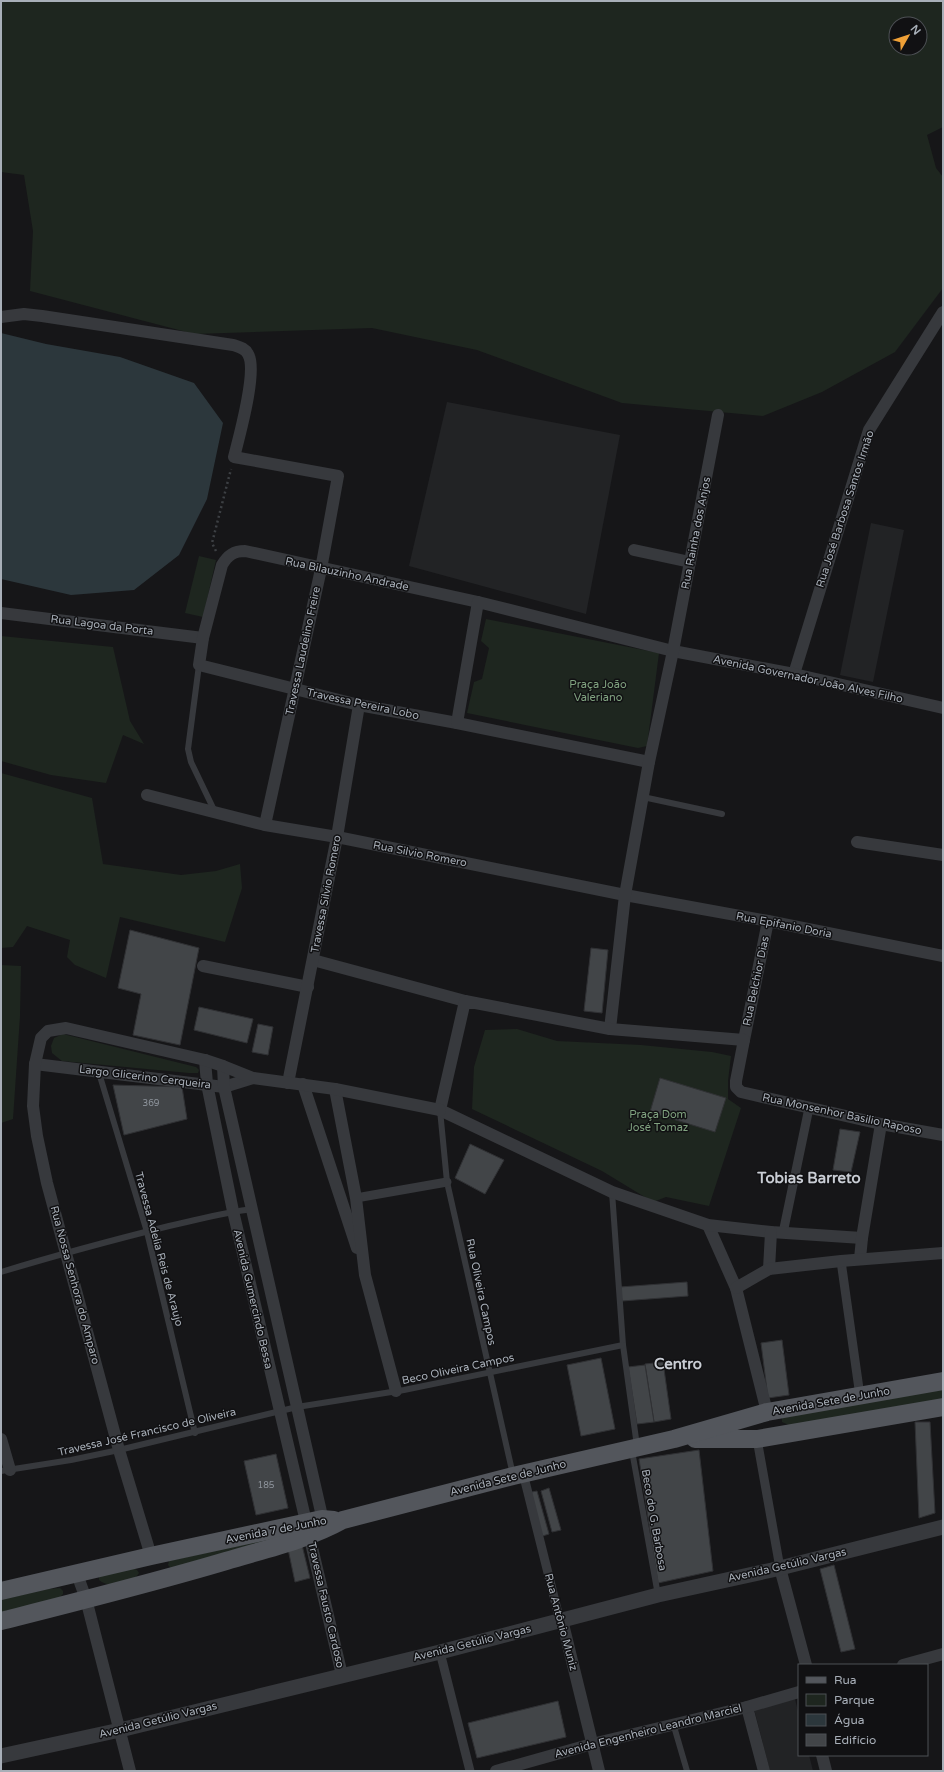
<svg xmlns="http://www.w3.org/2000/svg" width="944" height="1772" font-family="'Varela Round',sans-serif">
<rect width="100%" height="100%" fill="#161618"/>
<g fill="#222325">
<path d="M447 402 620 435 586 614 409 566Z"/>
<path d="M871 523 904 530 873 682 840 675Z"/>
<path d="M795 1699 799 1715V1755H809L813 1771H770L754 1709Z"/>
</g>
<g fill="#1e261f" fill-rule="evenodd">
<path d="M6 1H943V127L927 135 936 168 943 177V288L895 352 822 392 763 416 622 403 477 350 372 328 194 334 30 291 33 231 24 175 1 172V2ZM896 24H920V48H896Z"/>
<path d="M199 556 216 560 203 617 185 613Z"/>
<path d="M486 619 659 653 647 746 638 748 467 713 474 682 482 679 489 648 481 641Z"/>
<path d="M1 636 113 647 130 721 144 744 123 735 106 783 51 775 1 761Z"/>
<path d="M1 773 92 798 103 864 181 875 216 871 240 864 242 888 225 942 120 917 106 978 75 965 67 957 70 940 27 926 13 947 1 948Z"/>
<path d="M1 965 21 966 20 1016 13 1119 1 1123Z"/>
<path d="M517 1029 557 1041 641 1045 712 1052 731 1056 728 1081V1099L741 1108 709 1206 666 1197 653 1202 602 1171 472 1109 474 1067 485 1030Z"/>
<path d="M63 1034 196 1067 199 1070 198 1073H189L62 1061 52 1053 51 1046 54 1038Z"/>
<path d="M943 1385V1400L791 1426 782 1422V1418Z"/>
<path d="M287 1535 171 1568 168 1565 169 1561Z"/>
<path d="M130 1567 137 1570 139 1573C133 1584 108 1589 99 1580V1576Z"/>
<path d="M60 1588 63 1591V1594L59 1598 1 1613V1600L48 1589Z"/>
</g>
<path fill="#2c373c" d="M1 333 46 344 120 357 194 383 223 423 207 499 179 555 134 590 71 595 1 579Z"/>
<g fill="#424548" stroke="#303134">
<path d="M130 930 199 948 180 1045 133 1035 141 994 118 988Z"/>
<path d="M591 948 608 950 602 1013 584 1011Z"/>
<path d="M199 1007 253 1019 247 1043 194 1030Z"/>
<path d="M258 1024 273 1027 268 1055 252 1052Z"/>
<path d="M660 1078 726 1098 715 1132 650 1112Z"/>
<path d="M113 1085 182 1087 187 1119 124 1135Z"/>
<path d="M840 1129 860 1132 851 1172 833 1170Z"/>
<path d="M470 1144 504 1160 485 1194 455 1178Z"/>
<path d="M687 1282 688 1296 622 1301 620 1287Z"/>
<path d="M782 1340 789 1395 768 1398 761 1343Z"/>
<path d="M601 1358 615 1429 581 1436 567 1365Z"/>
<path d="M663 1362 671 1419 654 1422 645 1364Z"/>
<path d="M645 1365 654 1422 637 1424 628 1367Z"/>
<path d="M915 1422H930L935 1513 919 1518Z"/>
<path d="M699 1450 713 1571 658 1583 639 1459Z"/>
<path d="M276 1454 288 1508 256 1515 244 1461Z"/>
<path d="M549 1488 561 1530 552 1532 541 1491Z"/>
<path d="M537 1491 549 1534 539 1537 527 1493Z"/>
<path d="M302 1545 310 1578 295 1582 288 1549Z"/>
<path d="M834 1565 855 1649 841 1652 820 1569Z"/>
<path d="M558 1701 566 1737 477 1758 468 1723Z"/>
</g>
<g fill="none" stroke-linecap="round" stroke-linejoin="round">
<path stroke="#3d4044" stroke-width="2.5" stroke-dasharray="2 3" stroke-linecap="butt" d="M216 551 212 543 231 469"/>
<g stroke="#37393d" stroke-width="6">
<path d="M199 665 188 749 191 762 215 812"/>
<path d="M643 797 722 814"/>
<path d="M99 1073 147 1232 195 1433"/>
<path d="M440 1110 447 1182 513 1475"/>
<path d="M612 1192 623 1345 637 1446"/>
<path d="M1 1272C57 1255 113 1240 169 1226 197 1220 225 1212 253 1209"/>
<path d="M632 1451 658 1595"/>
<path d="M1 1471 71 1460 119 1450 297 1407 404 1390 623 1345"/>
<path d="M673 1723 687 1771"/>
</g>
<g stroke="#37393d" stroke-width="9">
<path d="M356 1198 447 1182"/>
<path d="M783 1233 809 1108"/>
<path d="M841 1261 860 1396"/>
<path d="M757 1439 780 1568"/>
<path d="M523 1473 558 1613 562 1620"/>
<path d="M440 1652 470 1771"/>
</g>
<g stroke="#37393d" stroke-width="12">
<path d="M1 317 24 314 42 316 233 345C239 347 245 348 248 354 258 370 239 437 234 457L338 476 321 569 265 825"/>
<path d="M634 550 690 562"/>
<path d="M1 613 203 638"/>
<path d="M794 674 869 430 943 312"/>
<path d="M457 723 359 705 199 665 203 638 222 565C228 555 234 551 245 551L478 602"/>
<path d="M649 762 457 723 478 602 673 651 794 674 943 708"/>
<path d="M147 795 265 825 337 837 625 895 768 921 943 956"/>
<path d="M857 842 943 855"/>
<path d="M313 960 465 1001"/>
<path d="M203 966 308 987"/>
<path d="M610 1029 625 895 649 762 673 651 718 415"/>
<path d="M744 1040 768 921"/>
<path d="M205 1060 207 1084 233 1211 342 1675"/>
<path d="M35 1064 224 1087 253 1078"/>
<path d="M223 1066 224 1087 324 1525"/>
<path d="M288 1083 337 837 359 705"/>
<path d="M303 1084 357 1248"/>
<path d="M335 1089 356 1198 365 1275 396 1391"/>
<path d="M708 1225 736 1288 767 1412"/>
<path d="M862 1238 771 1232 708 1225 612 1192 440 1110 465 1001 610 1029 744 1040 736 1081V1087L741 1092 881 1124 943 1135"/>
<path d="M860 1259 862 1238 881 1124"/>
<path d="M769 1269 771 1232"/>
<path d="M736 1288 769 1269 841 1261 943 1253"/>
<path d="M1 1439 10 1470"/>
<path d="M151 1556 119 1450 47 1183 37 1136 33 1106 35 1064 41 1038 48 1031 66 1028 205 1060 223 1066 253 1078 335 1089 440 1110"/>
<path d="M780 1568 806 1665"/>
<path d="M77 1574 86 1599 130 1771"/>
<path d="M562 1620 599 1771"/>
<path d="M903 1665 943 1654"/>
<path d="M747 1707 764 1771"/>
<path d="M822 1755 826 1771"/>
<path d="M496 1771 592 1744 747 1707 799 1692"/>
</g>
<path stroke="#37393d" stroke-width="15" d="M1 1756 120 1730 440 1652 658 1595 772 1570 943 1527"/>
<g stroke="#53565c" stroke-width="18">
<path d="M695 1439H757L943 1407"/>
<path d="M1 1591 151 1556 322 1519 334 1520"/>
<path d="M1 1621C76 1602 152 1583 226 1561 266 1549 307 1540 343 1520L513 1476 674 1439 767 1412 943 1381"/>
</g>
</g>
<g text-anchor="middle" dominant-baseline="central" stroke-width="3" stroke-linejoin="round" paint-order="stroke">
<g font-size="9" fill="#8e949c">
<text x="151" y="1103">369</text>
<text x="266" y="1485">185</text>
</g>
<g font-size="11" fill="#a8afb8" stroke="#111113">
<text transform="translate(845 509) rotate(-72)">Rua José Barbosa Santos Irmão</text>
<text transform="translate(696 533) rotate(-79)">Rua Rainha dos Anjos</text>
<text transform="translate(347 574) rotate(12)">Rua Bilauzinho Andrade</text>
<text transform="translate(102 625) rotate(7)">Rua Lagoa da Porta</text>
<text transform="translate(303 651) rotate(-78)">Travessa Laudelino Freire</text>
<text transform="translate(808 679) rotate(12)">Avenida Governador João Alves Filho</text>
<text transform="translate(363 704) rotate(12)">Travessa Pereira Lobo</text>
<text transform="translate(420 854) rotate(11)">Rua Silvio Romero</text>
<text transform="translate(326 894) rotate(-79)">Travessa Silvio Romero</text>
<text transform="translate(784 925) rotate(11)">Rua Epifanio Doria</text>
<text transform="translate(756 981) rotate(-78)">Rua Belchior Dias</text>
<text transform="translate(145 1077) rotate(7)">Largo Glicerino Cerqueira</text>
<text transform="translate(842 1114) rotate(12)">Rua Monsenhor Basilio Raposo</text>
<text transform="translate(159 1249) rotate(75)">Travessa Adelia Reis de Araujo</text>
<text transform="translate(75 1285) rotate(75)">Rua Nossa Senhora do Amparo</text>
<text transform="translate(481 1292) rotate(78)">Rua Oliveira Campos</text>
<text transform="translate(253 1299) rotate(77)">Avenida Gumercindo Bessa</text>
<text transform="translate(458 1369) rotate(-12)">Beco Oliveira Campos</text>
<text transform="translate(831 1401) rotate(-10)">Avenida Sete de Junho</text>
<text transform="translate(147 1432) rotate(-13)">Travessa José Francisco de Oliveira</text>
<text transform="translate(508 1478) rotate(-14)">Avenida Sete de Junho</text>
<text transform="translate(654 1520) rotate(80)">Beco do G. Barbosa</text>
<text transform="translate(276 1530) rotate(-11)">Avenida 7 de Junho</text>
<text transform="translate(787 1565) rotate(-13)">Avenida Getúlio Vargas</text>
<text transform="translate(326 1605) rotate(77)">Travessa Fausto Cardoso</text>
<text transform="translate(561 1622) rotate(75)">Rua Antônio Muniz</text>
<text transform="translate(472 1643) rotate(-14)">Avenida Getúlio Vargas</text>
<text transform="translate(158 1720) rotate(-14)">Avenida Getúlio Vargas</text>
<text transform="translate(648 1731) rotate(-14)">Avenida Engenheiro Leandro Marciel</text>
</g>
<g font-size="11" fill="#81a380" stroke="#111113">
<text x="598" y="684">Praça João<tspan x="598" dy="13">Valeriano</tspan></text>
<text x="658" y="1114">Praça Dom<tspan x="658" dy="13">José Tomaz</tspan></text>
</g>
<g font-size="15" font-weight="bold" fill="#c9cdd4" stroke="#111113">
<text x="809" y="1178">Tobias Barreto</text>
<text x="678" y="1364">Centro</text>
</g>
</g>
<rect width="944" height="1772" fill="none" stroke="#a8afb8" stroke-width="4"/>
<rect x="798" y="1664" width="130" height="92" fill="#111113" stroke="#4d5055"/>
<rect x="806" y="1677" width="20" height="6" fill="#53565c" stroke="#4d5055"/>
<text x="834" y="1684" font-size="12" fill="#a8afb8">Rua</text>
<rect x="806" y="1694" width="20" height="12" fill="#1e261f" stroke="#4d5055"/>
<text x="834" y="1704" font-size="12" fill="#a8afb8">Parque</text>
<rect x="806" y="1714" width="20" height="12" fill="#2c373c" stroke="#4d5055"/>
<text x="834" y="1724" font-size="12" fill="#a8afb8">Água</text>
<rect x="806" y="1734" width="20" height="12" fill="#424548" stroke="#4d5055"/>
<text x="834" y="1744" font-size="12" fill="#a8afb8">Edifício</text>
<g transform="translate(908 36) rotate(51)"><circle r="19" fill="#111113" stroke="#4d5055"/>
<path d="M0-3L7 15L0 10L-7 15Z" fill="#efa037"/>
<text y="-6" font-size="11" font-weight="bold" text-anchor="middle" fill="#a8afb8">N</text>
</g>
</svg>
